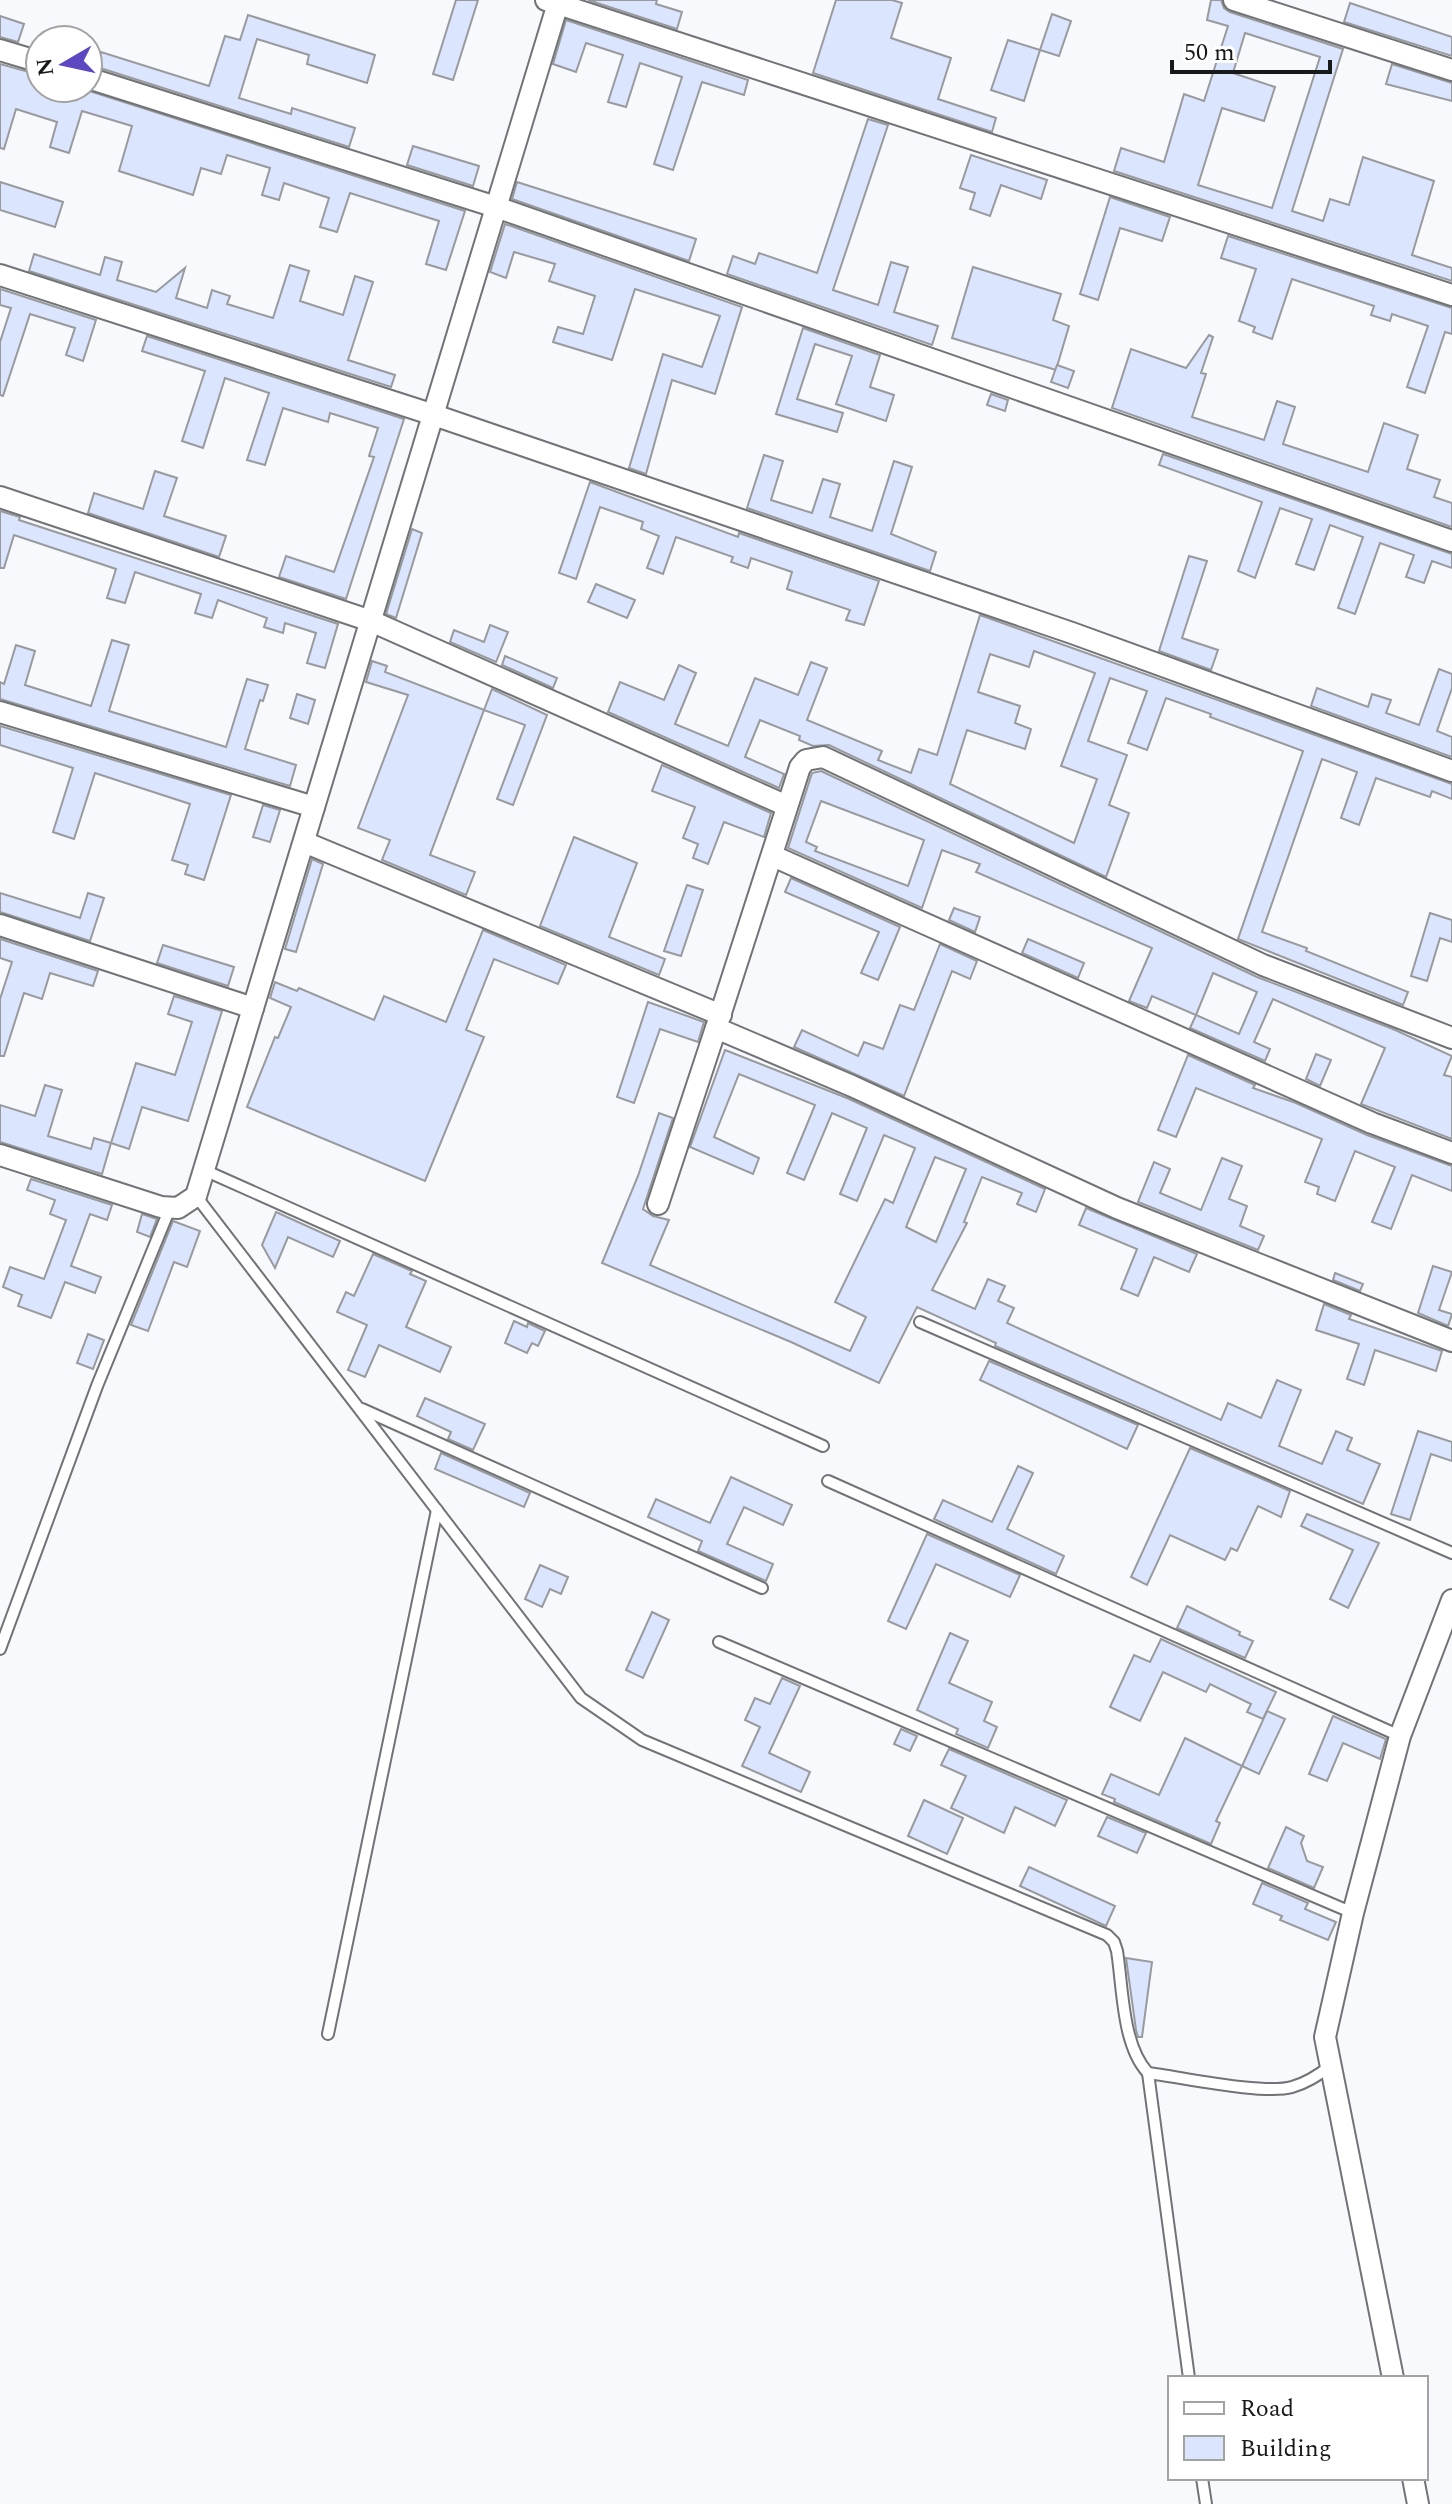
<svg xmlns="http://www.w3.org/2000/svg" width="1452" height="2504" font-family="Spectral,serif">
<rect width="100%" height="100%" fill="#f8f9fd"/>
<g fill="#dbe5fe" stroke="#999a9e" stroke-width="2" fill-rule="evenodd">
<path d="M456 0H478L453 80 433 74Z"/>
<path d="M588 0H657L656 4 682 12 677 29Z"/>
<path d="M836 0H892L902 3 891 38 951 58 938 99 996 118 992 132 813 73Z"/>
<path d="M1211 0H1221L1224 8 1230 12 1343 49 1292 211 1323 221 1330 199 1349 205 1363 157 1434 181 1412 255 1452 268V281L1114 171 1121 148 1164 162 1184 94 1204 101 1228 26 1207 20ZM1245 33 1320 57 1272 208 1198 185 1222 108 1264 121 1275 87 1233 73Z"/>
<path d="M1350 3 1452 37V56L1344 22Z"/>
<path d="M1052 14 1071 21 1059 56 1040 50 1024 101 991 90 1008 40 1040 50Z"/>
<path d="M248 15 375 55 367 83 307 64 309 55 257 39 239 98 291 114 292 108 355 128 349 147 97 67 101 52 209 86 225 36 240 40Z"/>
<path d="M0 16 24 24 18 42 0 37Z"/>
<path d="M566 20 748 80 744 95 702 82 673 170 654 164 682 77 640 63 626 107 608 102 623 55 586 43 576 72 553 64Z"/>
<path d="M0 64 40 75V88H80L465 211 446 270 426 264 439 221 350 193 337 232 320 227 329 198 284 183 279 200 262 195 270 168 227 155 221 174 201 168 193 195 119 171 132 126 82 111 69 153 50 147 57 122 16 109 4 149 0 148Z"/>
<path d="M1392 64 1452 83V101L1386 84Z"/>
<path d="M868 119 888 125 833 290 878 305 891 262 908 267 894 312 938 326 932 345 727 274 733 256 755 264 759 253 817 273Z"/>
<path d="M413 146 479 166 473 186 407 165Z"/>
<path d="M971 155 1047 180 1041 199 1001 185 990 216 970 209 975 193 960 188Z"/>
<path d="M0 182 63 202 55 227 0 210Z"/>
<path d="M517 182 696 239 689 261 512 199Z"/>
<path d="M1110 197 1170 217 1162 241 1120 228 1098 300 1080 294Z"/>
<path d="M505 224 742 307 715 394 672 380 646 474 629 468 663 354 702 367 720 316 635 289 612 360 553 342 558 327 583 334 595 296 549 281 555 264 514 252 506 278 490 272Z"/>
<path d="M1228 236 1452 308V334L1445 332 1425 393 1407 387 1428 326 1392 314 1390 321 1371 315 1374 306 1292 279 1272 339 1253 332 1255 327 1239 321 1256 269 1221 258Z"/>
<path d="M34 254 100 275 105 257 122 262 117 280 156 292 185 268 176 298 207 308 212 290 230 296 227 304 273 318 290 265 309 271 300 301 343 315 355 276 373 282 348 360 395 375 391 387 29 271Z"/>
<path d="M973 267 1061 294 1053 320 1069 326 1056 370 952 338Z"/>
<path d="M0 289 96 320 83 361 66 355 75 328 30 314 3 396 0 395V342L11 308 0 305Z"/>
<path d="M803 328 880 355 870 387 894 395 886 421 836 404 852 356 815 344 797 399 843 413 837 432 776 414Z"/>
<path d="M1209 335 1213 337 1201 373 1206 374 1192 417 1264 440 1277 401 1295 407 1283 444 1368 472 1384 423 1418 435 1407 469 1440 480 1434 497 1452 503V527L1112 408 1131 349 1186 368Z"/>
<path d="M147 336 404 419 346 599 279 577 286 556 334 572 374 457 369 456 378 428 330 413 328 422 283 408 265 465 247 460 269 393 225 378 203 448 182 441 205 371 142 351Z"/>
<path d="M1057 365 1074 371 1068 388 1051 382Z"/>
<path d="M991 394 1008 400 1005 411 987 405Z"/>
<path d="M1163 454 1452 554V568L1432 561 1424 583 1406 577 1414 555 1380 543 1355 614 1338 608 1363 537 1330 525 1314 570 1296 564 1312 519 1280 508 1255 578 1238 571 1262 502 1159 465Z"/>
<path d="M764 455 783 461 771 500 812 513 823 479 840 484 830 517 872 531 894 461 912 467 891 534 936 552 930 571 747 508Z"/>
<path d="M155 471 177 478 164 516 226 536 219 557 88 513 94 493 143 509Z"/>
<path d="M590 482 738 537 739 533 879 581 864 625 846 620 850 610 787 589 792 572 751 558 748 568 731 562 733 557 676 537 663 574 647 568 659 536 641 529 643 522 600 507 576 579 559 573Z"/>
<path d="M0 511 20 517 19 520 338 624 325 668 307 663 316 633 285 623 283 633 264 627 267 618 218 600 212 618 195 613 201 594 135 572 125 603 107 598 116 569 14 535 4 568H0Z"/>
<path d="M412 529 422 533 396 618 386 614Z"/>
<path d="M1189 556 1207 561 1182 638 1218 650 1211 670 1159 651Z"/>
<path d="M596 584 635 600 627 618 588 602Z"/>
<path d="M980 615 1452 784V799L1432 791 1430 797 1376 778 1359 825 1341 818 1357 772 1322 759 1262 932 1307 948 1306 951 1408 992 1403 1005 1238 939 1303 751 1210 717 1211 714 1166 698 1147 750 1128 743 1147 691 1110 678 1088 741 1127 755 1109 805 1129 813 1106 877 829 745 813 746 799 740 800 736 760 720 745 757 784 774 779 788 608 712 620 682 664 700 679 665 696 673 675 724 728 746 755 678 798 695 811 662 827 668 807 720 882 751 878 760 911 773 919 749 937 755ZM1034 651 1095 673 1061 766 1097 779 1074 843 950 784 967 730 1025 749 1031 729 1015 723 1020 706 978 692 990 654 1029 667Z"/>
<path d="M490 625 508 632 496 662 450 642 454 630 484 642Z"/>
<path d="M112 640 129 645 109 711 226 747 247 679 268 685 263 701 260 700 245 749 296 765 290 786 0 699V682L4 684 16 645 35 651 25 685 91 706Z"/>
<path d="M505 656 557 678 553 688 502 665Z"/>
<path d="M372 661 387 666 385 672 484 710 492 689 547 715 513 805 497 799 525 725 484 710 430 855 475 872 466 895 382 860 390 840 358 828 408 695 366 682Z"/>
<path d="M1439 669 1452 674V688L1437 731 1452 737V757L1311 706 1317 688 1368 707 1372 694 1391 700 1386 713 1419 725Z"/>
<path d="M297 694 315 700 308 724 290 718Z"/>
<path d="M0 726 231 795 204 880 185 874 188 865 172 860 190 804 95 773 74 839 53 832 73 768 0 745Z"/>
<path d="M662 765 771 813 764 837 724 822 708 864 693 858 698 844 683 838 695 807 652 791Z"/>
<path d="M821 771 1257 977 1393 1029 1452 1056 1444 1075 1452 1077V1139L1361 1104 1385 1048 1273 999 1254 1042 1270 1049 1265 1061 1190 1028 1196 1015 1152 996 1147 1008 1129 1001 1152 948 976 872 980 864 942 850 922 908 788 848 812 773ZM821 801 924 840 908 886 815 851 817 847 806 842ZM1213 973 1257 992 1239 1034 1196 1015Z"/>
<path d="M263 805 280 810 270 842 253 837Z"/>
<path d="M574 837 637 863 609 937 665 959 659 975 540 926Z"/>
<path d="M312 859 323 864 296 952 285 949Z"/>
<path d="M791 878 900 927 878 980 861 973 879 932 785 892Z"/>
<path d="M687 885 703 890 681 956 664 951Z"/>
<path d="M0 893 80 918 88 893 104 898 90 941 0 912Z"/>
<path d="M954 908 980 917 975 932 949 920Z"/>
<path d="M1430 913 1452 920V942L1440 938 1427 981 1411 976Z"/>
<path d="M483 930 566 965 558 984 494 959 466 1030 484 1037 425 1181 247 1107 275 1037 278 1038 291 1007 270 998 275 982 297 991 299 988 374 1020 384 996 446 1022Z"/>
<path d="M0 939 98 971 93 986 50 973 42 999 24 993 4 1056H0V999L12 962 0 958Z"/>
<path d="M1028 939 1084 963 1078 978 1022 953Z"/>
<path d="M940 944 977 961 970 979 952 971 904 1096 794 1047 802 1030 858 1056 864 1042 883 1049 900 1005 914 1010Z"/>
<path d="M163 945 234 967 228 986 157 963Z"/>
<path d="M174 996 222 1011 188 1121 142 1107 129 1149 111 1143 136 1063 175 1075 192 1022 168 1014Z"/>
<path d="M648 1002 704 1022 698 1042 660 1029 634 1103 617 1097Z"/>
<path d="M725 1050 847 1098 1045 1189 1036 1212 1017 1204 1022 1193 982 1177 964 1222 967 1223 932 1290 975 1309 988 1279 1005 1286 998 1301 1014 1308 1007 1323 1221 1420 1228 1403 1261 1418 1277 1380 1301 1390 1279 1446 1322 1464 1336 1431 1352 1438 1347 1450 1380 1464 1363 1504 995 1346 996 1343 917 1307 879 1383 791 1342 602 1263 638 1176 659 1113 673 1118 643 1209 653 1216 669 1220 650 1265 850 1351 866 1317 835 1302 885 1199 893 1203 915 1148 884 1135 857 1201 840 1194 867 1128 832 1113 804 1180 787 1173 815 1105 739 1074 714 1137 759 1158 753 1174 690 1147ZM935 1157 966 1169 936 1242 906 1227Z"/>
<path d="M1316 1054 1331 1060 1320 1086 1306 1079Z"/>
<path d="M1188 1055 1255 1085 1253 1088 1296 1103 1367 1135 1452 1166V1191L1412 1175 1391 1229 1372 1222 1395 1167 1355 1151 1335 1201 1317 1194 1319 1187 1305 1182 1322 1139 1196 1088 1176 1137 1158 1130Z"/>
<path d="M45 1085 62 1090 48 1136 91 1149 94 1138 111 1143 102 1174 0 1142V1105L35 1116Z"/>
<path d="M1222 1158 1242 1166 1229 1199 1247 1206 1240 1226 1264 1236 1258 1250 1138 1202 1154 1162 1170 1169 1160 1193 1201 1210Z"/>
<path d="M31 1179 112 1205 107 1220 90 1214 71 1266 101 1277 95 1293 65 1282 51 1318 18 1306 22 1295 3 1287 10 1267 44 1279 66 1220 50 1214 55 1200 27 1190Z"/>
<path d="M1086 1208 1197 1254 1189 1272 1154 1257 1138 1296 1121 1289 1137 1249 1079 1225Z"/>
<path d="M276 1212 340 1241 333 1257 288 1237 275 1268 262 1245Z"/>
<path d="M142 1214 157 1219 150 1237 137 1232Z"/>
<path d="M173 1221 200 1231 187 1267 174 1262 148 1331 131 1325Z"/>
<path d="M373 1254 412 1271 410 1274 426 1281 406 1327 451 1347 440 1372 379 1345 365 1377 348 1370 367 1325 337 1312 346 1292 354 1296Z"/>
<path d="M1433 1266 1452 1272 1439 1310 1452 1314 1448 1326 1418 1313Z"/>
<path d="M1335 1273 1363 1284 1360 1291 1333 1280Z"/>
<path d="M1324 1304 1351 1315 1349 1319 1442 1351 1436 1371 1375 1350 1364 1385 1347 1379 1359 1344 1316 1330Z"/>
<path d="M514 1321 527 1327 528 1323 545 1331 538 1346 532 1343 527 1353 505 1343Z"/>
<path d="M88 1334 104 1340 93 1369 77 1363Z"/>
<path d="M989 1361 1138 1425 1127 1449 980 1380Z"/>
<path d="M425 1398 485 1424 473 1450 448 1439 451 1432 417 1416Z"/>
<path d="M1418 1431 1452 1442V1461L1431 1454 1410 1520 1391 1514Z"/>
<path d="M1190 1448 1290 1491 1281 1517 1258 1506 1237 1551 1231 1548 1225 1560 1170 1535 1147 1585 1131 1577Z"/>
<path d="M441 1453 530 1493 524 1507 435 1469Z"/>
<path d="M1018 1466 1033 1473 1007 1529 1064 1556 1056 1574 934 1519 943 1500 992 1522Z"/>
<path d="M731 1477 792 1505 783 1525 744 1507 727 1544 773 1564 766 1581 698 1551 702 1541 648 1517 656 1499 710 1523Z"/>
<path d="M1307 1514 1379 1543 1348 1608 1330 1599 1353 1550 1301 1526Z"/>
<path d="M927 1534 1020 1575 1010 1597 936 1564 906 1629 888 1621Z"/>
<path d="M540 1565 568 1577 561 1594 550 1589 542 1607 525 1599Z"/>
<path d="M1187 1606 1240 1632 1239 1635 1253 1641 1245 1658 1177 1628Z"/>
<path d="M652 1612 669 1620 643 1678 626 1670Z"/>
<path d="M950 1633 968 1641 949 1683 992 1702 984 1721 997 1727 988 1748 956 1734 958 1729 917 1710Z"/>
<path d="M1161 1639 1276 1692 1263 1719 1247 1712 1251 1704 1210 1684 1206 1692 1163 1672 1140 1721 1110 1707 1134 1655 1150 1662Z"/>
<path d="M782 1678 800 1686 769 1753 810 1772 801 1792 742 1766 760 1727 745 1720 755 1698 770 1704Z"/>
<path d="M1267 1711 1285 1719 1259 1774 1242 1766Z"/>
<path d="M1333 1716 1386 1739 1380 1759 1343 1743 1327 1781 1309 1774Z"/>
<path d="M901 1729 917 1736 910 1751 894 1744Z"/>
<path d="M1185 1738 1242 1766 1216 1821 1220 1823 1211 1844 1114 1802 1115 1799 1102 1794 1111 1774 1159 1795Z"/>
<path d="M949 1749 1067 1800 1055 1826 1015 1807 1004 1833 951 1808 966 1776 941 1765Z"/>
<path d="M924 1800 963 1818 947 1854 908 1836Z"/>
<path d="M1107 1817 1146 1833 1137 1853 1098 1836Z"/>
<path d="M1286 1827 1304 1836 1301 1843 1307 1861 1323 1867 1314 1888 1268 1868Z"/>
<path d="M1029 1867 1115 1906 1106 1926 1020 1886Z"/>
<path d="M1262 1883 1308 1903 1305 1909 1336 1922 1328 1940 1280 1920 1282 1916 1253 1904Z"/>
<path d="M1126 1958 1152 1962 1142 2037H1138L1136 2030Z"/>
</g>
<g fill="none" stroke-linecap="round" stroke-linejoin="round">
<g stroke="#717376" stroke-width="14">
<g id="service">
<path d="M204 1170 823 1446"/>
<path d="M196 1196 581 1698 642 1740 1107 1935 1114 1942 1117 1951C1123 1989 1122 2045 1148 2073 1181 2077 1263 2095 1292 2087 1306 2083 1319 2075 1330 2066"/>
<path d="M920 1322 1452 1553"/>
<path d="M362 1409 762 1588"/>
<path d="M828 1481 1400 1736"/>
<path d="M719 1642 1353 1913"/>
<path d="M0 1649 97 1386 170 1208"/>
<path d="M328 2034 437 1510"/>
<path d="M1148 2073 1189 2378"/>
<path d="M1202 2478 1206 2504"/>
</g>
</g>
<g stroke="#717376" stroke-width="24">
<g id="minor">
<path d="M546 0 1452 295"/>
<path d="M1234 0 1452 70"/>
<path d="M0 50 40 62"/>
<path d="M88 78 496 207 1452 541"/>
<path d="M0 275 434 415 1072 633 1452 771"/>
<path d="M0 497 371 621 787 806"/>
<path d="M0 712 314 807"/>
<path d="M304 842 721 1015"/>
<path d="M773 856 1372 1123 1452 1153"/>
<path d="M0 925 253 1008"/>
<path d="M1452 1038 1263 965 823 757 806 760 800 767 716 1028 852 1086 1117 1208 1452 1341"/>
<path d="M0 1155 161 1207 178 1208 196 1196 559 0"/>
<path d="M658 1204 716 1028"/>
<path d="M1393 2378 1325 2037 1353 1913 1400 1736 1452 1600"/>
<path d="M1413 2478 1418 2504"/>
</g>
</g>
<use href="#service" stroke="#fff" stroke-width="10"/>
<use href="#minor" stroke="#fff" stroke-width="20"/>
</g>
<rect x="1168" y="2376" width="260" height="104" fill="#ffffff" stroke="#a3a3a3" stroke-width="2"/>
<rect x="1184" y="2402" width="40" height="12" fill="#ffffff" stroke="#a3a3a3" stroke-width="2"/>
<text x="1240" y="2416" font-size="24" fill="#18191a">Road</text>
<rect x="1184" y="2436" width="40" height="24" fill="#dbe5fe" stroke="#a3a3a3" stroke-width="2"/>
<text x="1240" y="2456" font-size="24" fill="#18191a">Building</text>
<g transform="translate(64 64) rotate(261)"><circle r="38" fill="#ffffff" stroke="#a3a3a3" stroke-width="2"/>
<path d="M0-6L14 30L0 20L-14 30Z" fill="#5e47c0"/>
<text y="-12" font-size="22" font-weight="bold" text-anchor="middle" fill="#18191a">N</text>
</g>
<path d="M1172 60v12h158v-12" fill="none" stroke="#18191a" stroke-width="4"/>
<text x="1184" y="60" font-size="24" fill="#18191a" stroke="#ffffff" stroke-width="6" paint-order="stroke">50 m</text>
</svg>
